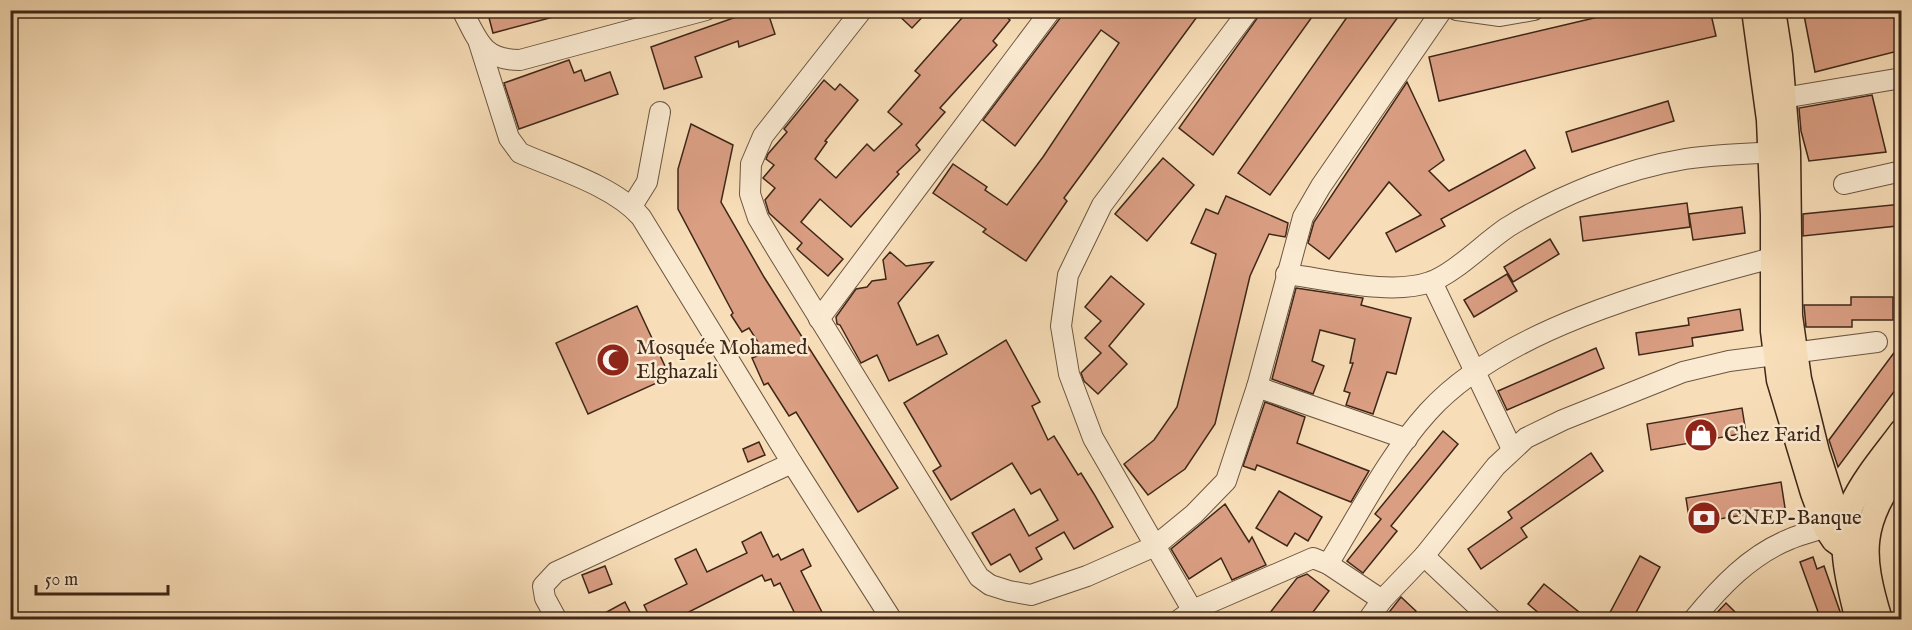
<svg xmlns="http://www.w3.org/2000/svg" width="1912" height="630" font-family="'IM FELL English',serif">
<rect width="100%" height="100%" fill="#f8deb8"/>
<filter id="stains"><feTurbulence type="fractalNoise" baseFrequency=".00333" numOctaves="4"/><feColorMatrix values="0 0 0 0 .2 0 0 0 0 .09 0 0 0 0 .02 0 0 0 .5 -.17"/></filter>
<radialGradient id="worn" r=".72"><stop offset=".6" stop-color="#630" stop-opacity="0"/><stop offset="1" stop-color="#630" stop-opacity=".3"/></radialGradient>
<g fill="#da9e83" stroke="#3e2718" stroke-width="1.5">
<path d="M487 10H560L561 15 493 33Z"/>
<path d="M756 10H767L775 34 739 47 738 41 695 57 702 77 664 89 651 47Z"/>
<path d="M893 10H929L912 28Z"/>
<path d="M969 10H999L1010 20 993 41 997 45 940 108 945 112 916 145 920 150 897 172 899 174 851 227 820 199 801 222 843 259 828 276 797 249 802 243 769 213 765 200 775 188 763 178 774 165 766 159 768 154 787 132 784 129 824 80 835 90 840 84 858 100 825 141 827 142 815 159 836 178 867 144 874 151 902 124 888 112 920 75 915 71Z"/>
<path d="M1063 10H1202L1064 198 1067 201 1026 261 983 232 986 229 933 193 953 164 987 187 985 190 1007 205 1043 157 1119 43 1101 30 1015 146 983 120 1061 17Z"/>
<path d="M1263 10H1317L1213 155 1179 128Z"/>
<path d="M1352 10H1403L1270 195 1238 173Z"/>
<path d="M1628 10H1710L1716 36 1439 101 1429 57Z"/>
<path d="M1803 10H1894L1902 32V50L1815 72Z"/>
<path d="M569 60 574 73 581 70 585 81 610 72 618 94 519 129 504 83Z"/>
<path d="M1407 82 1444 160 1429 171 1449 191 1525 150 1535 168 1441 219 1445 226 1396 252 1386 233 1421 215 1389 182 1329 259 1308 243 1314 222Z"/>
<path d="M1872 95 1886 152 1809 161 1801 131 1799 108Z"/>
<path d="M1668 101 1674 121 1572 152 1566 132Z"/>
<path d="M691 124 733 145 721 202 764 277 898 488 858 512 796 412 789 416 768 383 764 385 752 358 765 353 749 328 742 332 731 315 733 313 678 209V169Z"/>
<path d="M1163 158 1194 185 1147 241 1115 214Z"/>
<path d="M1226 196 1288 223 1286 234 1285 237 1269 234 1250 276 1215 424 1185 469 1148 495 1124 464 1154 440 1177 407 1216 254 1191 243 1206 209 1218 214Z"/>
<path d="M1687 203 1690 227 1583 241 1580 217Z"/>
<path d="M1902 204V218L1896 219 1897 226 1803 236V214Z"/>
<path d="M1742 207 1745 233 1693 240 1689 214Z"/>
<path d="M1550 239 1559 254 1513 282 1504 267Z"/>
<path d="M890 252 906 266 933 262 898 303 917 345 938 335 947 354 889 381 877 355 861 363 840 325 837 324 836 317 856 289 867 287 872 281 886 279 883 260Z"/>
<path d="M1507 274 1517 291 1474 317 1464 300Z"/>
<path d="M1111 276 1144 304 1109 346 1127 364 1098 394 1084 381 1081 373 1101 353 1085 338 1101 321 1085 307Z"/>
<path d="M1296 288 1363 298 1361 305 1411 318 1396 374 1387 372 1373 414 1346 405 1350 393 1344 391 1353 363H1350L1355 339 1320 330 1312 361 1324 366 1313 394 1272 379Z"/>
<path d="M1851 297H1893V320H1852V327H1806L1804 305H1851Z"/>
<path d="M637 306 670 377 588 414 556 343Z"/>
<path d="M1740 309 1743 330 1692 338 1693 346 1639 355 1636 333 1689 325 1688 318Z"/>
<path d="M1006 340 1040 402 1032 406 1048 440 1054 436 1078 475 1081 473 1094 494 1113 527 1074 549 1064 532 1036 548 1042 559 1020 572 1010 554 991 565 972 533 1014 509 1029 536 1058 520 1040 489 1031 494 1012 463 951 500 933 471 941 466 904 403Z"/>
<path d="M1902 342V381L1838 467 1829 440Z"/>
<path d="M1596 348 1604 368 1507 410 1498 391Z"/>
<path d="M1265 402 1305 417 1297 443 1369 471 1351 502 1257 465 1255 470 1243 466Z"/>
<path d="M1742 408 1746 433 1651 450 1647 424Z"/>
<path d="M1443 431 1458 444 1391 526 1397 531 1363 573 1347 561 1381 519 1375 514Z"/>
<path d="M759 442 765 455 748 462 743 449Z"/>
<path d="M1591 453 1603 471 1521 528 1527 537 1481 569 1468 549 1512 518 1508 512Z"/>
<path d="M1781 482 1785 508 1690 524 1686 498Z"/>
<path d="M1279 491 1322 517 1308 541 1295 533 1287 546 1256 528Z"/>
<path d="M1225 504 1249 542 1252 537 1266 565 1232 580 1221 558 1189 579 1171 549Z"/>
<path d="M761 532 773 557 778 554 781 560 803 549 811 566 801 571 826 620H798L780 583 774 586 771 579 765 581 762 575 673 620H651L644 605 687 584 675 559 696 549 707 572 747 553 742 542Z"/>
<path d="M1640 556 1660 567 1632 620H1606Z"/>
<path d="M1813 557 1817 569 1824 566 1843 620H1821L1800 562Z"/>
<path d="M605 566 612 584 589 593 582 575Z"/>
<path d="M1307 574 1329 591 1307 620H1277L1269 614 1297 578Z"/>
<path d="M1544 584 1589 620H1547L1528 604Z"/>
<path d="M1401 597 1416 611 1409 620H1383Z"/>
<path d="M625 602 634 620H592Z"/>
<path d="M1726 603 1743 620H1710Z"/>
</g>
<g fill="none" stroke-linecap="round" stroke-linejoin="round">
<g stroke="#6c5540" stroke-width="22">
<g id="minor">
<path d="M462 10C478 40 482 60 520 60L706 10"/>
<path d="M862 10 763 136 751 164 750 194 758 218 777 250 979 577 990 585 1009 591 1031 595 1087 576 1155 546 1194 514 1226 481 1257 387 1303 217 1321 186 1442 10"/>
<path d="M1457 10 1500 16 1534 10"/>
<path d="M479 43 509 138 520 153C557 169 614 186 641 217L792 463"/>
<path d="M1771 100 1902 78"/>
<path d="M1844 184 1902 171"/>
<path d="M632 206 647 182 660 112"/>
<path d="M1286 274C1328 279 1391 296 1430 282 1454 274 1485 242 1508 227 1560 195 1625 169 1685 159 1717 154 1752 153 1785 152"/>
<path d="M1432 282 1512 449"/>
<path d="M819 319 1051 10"/>
<path d="M1257 387 1407 439"/>
<path d="M1424 556 1492 620"/>
<path d="M1328 564C1359 514 1389 455 1428 412 1505 327 1664 287 1772 258"/>
<path d="M1382 600 1424 556 1496 466 1526 438 1563 420 1683 372 1729 361 1877 342"/>
<path d="M557 620 545 598 543 586 556 572 792 463 892 620"/>
<path d="M1179 620 1193 610 1313 558 1328 564 1382 600 1368 620"/>
<path d="M1198 620 1093 438 1069 374 1061 326 1068 275 1102 205 1249 10"/>
<path d="M1693 620C1720 587 1750 555 1790 539 1806 532 1823 530 1838 522"/>
</g>
</g>
<g stroke="#3e2718" stroke-width="27">
<g id="major">
<path d="M1754 10 1769 120 1773 215V331L1779 380 1813 493 1826 528 1834 540 1845 548 1866 556"/>
<path d="M1773 10 1780 55 1788 152 1790 316 1799 379 1817 452 1835 509 1847 526 1866 532"/>
<path d="M1858 620C1849 585 1836 539 1852 504 1864 478 1885 454 1902 431"/>
<path d="M1880 620C1859 551 1860 524 1902 465"/>
</g>
</g>
<use href="#minor" stroke="#faead1" stroke-width="20"/>
<use href="#major" stroke="#f8deb8" stroke-width="24"/>
</g>
<defs>
<g id="mosque-disc" transform="scale(1.725)"><circle r="9.5" fill="#8f2418" stroke="#faead1"/><path d="M3.5-4.9A6 6 0 1 0 3.5 4.9A5 5 0 1 1 3.5-4.9Z" fill="#fff"/></g>
<g id="shop-disc" transform="scale(1.725)"><circle r="9.5" fill="#8f2418" stroke="#faead1"/><path d="M-5-2.5h2.3a2.7 3.5 0 0 1 5.4 0H5L5.5 6h-11ZM-1.5-2.5h3a1.5 2.3 0 0 0-3 0Z" fill="#fff"/></g>
<g id="bank-disc" transform="scale(1.725)"><circle r="9.5" fill="#8f2418" stroke="#faead1"/><path d="M-6-4H6V4H-6ZM0-2.3a2.3 2.3 0 1 0 0 4.6a2.3 2.3 0 1 0 0-4.6Z" fill="#fff"/></g>
</defs>
<g fill-rule="evenodd">
<use href="#mosque-disc" x="613" y="360"/>
<use href="#shop-disc" x="1701" y="435"/>
<use href="#bank-disc" x="1704" y="518"/>
</g>
<g text-anchor="middle" dominant-baseline="central" stroke-width="5" stroke-linejoin="round" paint-order="stroke">
<g font-size="21" fill="#3e2718" stroke="#faead1" text-anchor="start">
<text x="636" y="348">Mosquée Mohamed<tspan x="636" dy="24">Elghazali</tspan></text>
<text x="1724" y="435">Chez Farid</text>
<text x="1727" y="518">CNEP-Banque</text>
</g>
</g>
<rect width="1912" height="630" fill="none" stroke="#f8deb8" stroke-width="36"/>
<rect x="12" y="12" width="1888" height="606" fill="none" stroke="#3e2718" stroke-width="3"/>
<rect x="18" y="18" width="1876" height="594" fill="none" stroke="#3e2718" stroke-width="1.5"/>
<path d="M36 585v9h132v-9" fill="none" stroke="#3e2718" stroke-width="3"/>
<text x="45" y="585" font-size="18" fill="#3e2718" stroke="#faead1" stroke-width="4.5" paint-order="stroke">50 m</text>
<rect width="100%" height="100%" filter="url(#stains)"/>
<rect width="100%" height="100%" fill="url(#worn)"/>
</svg>
